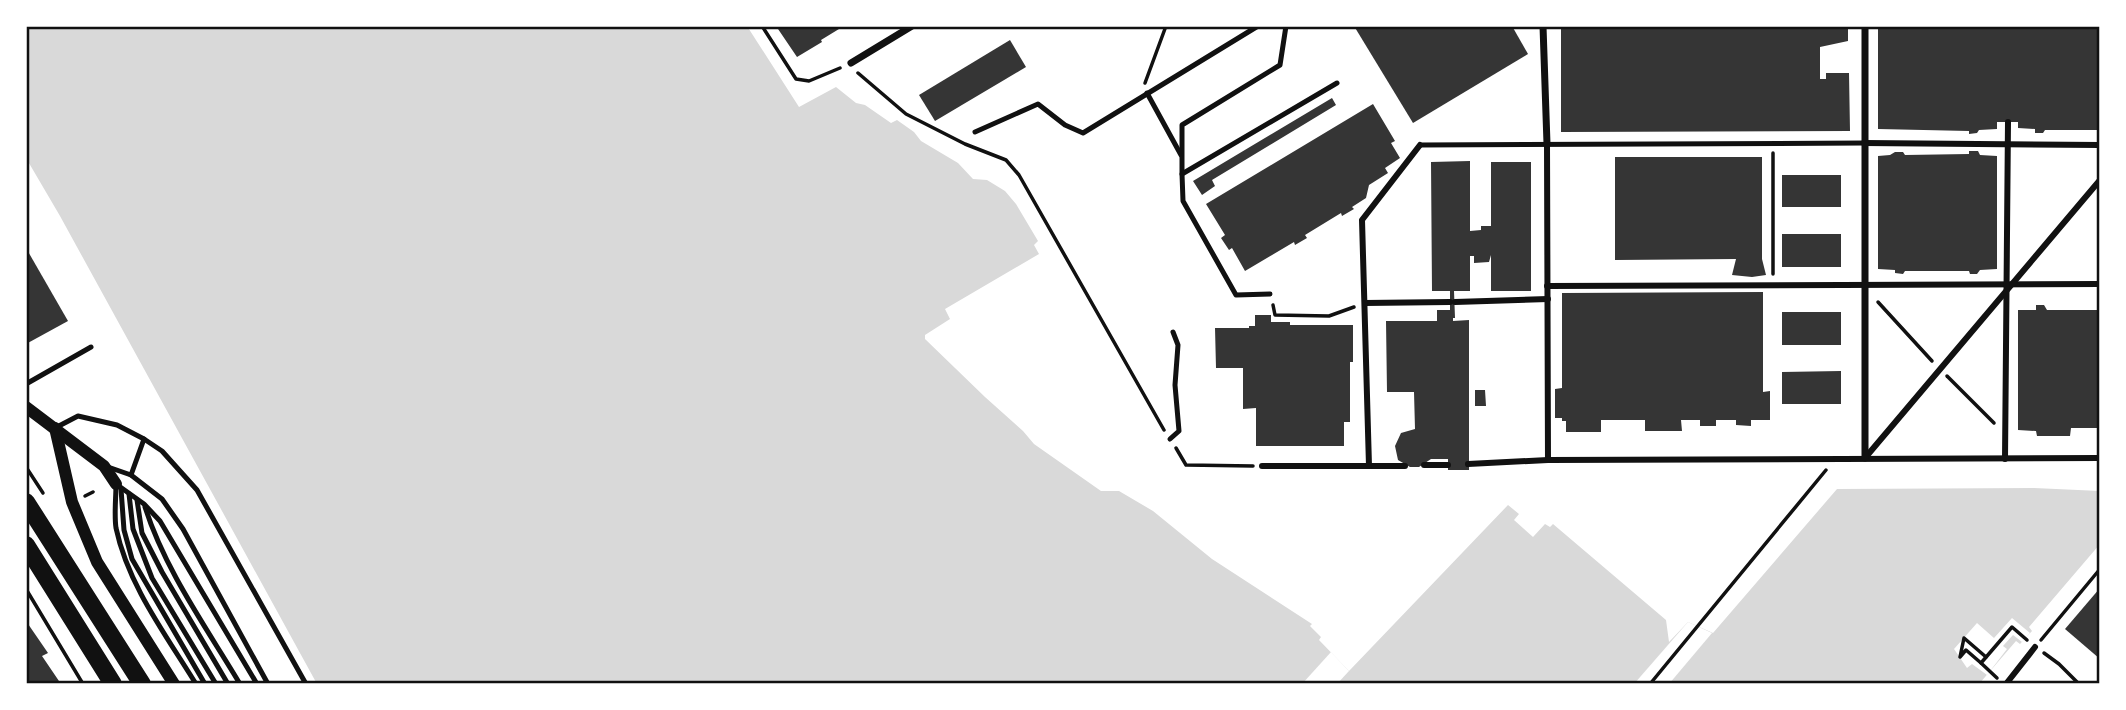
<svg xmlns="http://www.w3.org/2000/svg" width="2126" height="710" font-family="Merriweather,serif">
<rect width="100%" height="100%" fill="#fff"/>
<path fill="#d9d9d9" d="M26 26H747L799 107 836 87 856 103 865 105 891 123 897 120 914 132 921 141 958 163 973 179 987 180 1005 191 1016 204 1038 241 1034 245 1039 254 945 309 950 319 925 335V339L985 397 1023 431 1034 444 1101 491H1119L1153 511 1212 559 1312 624 1310 626 1321 637 1319 640 1349 671 1508 505 1519 514 1514 520 1533 537 1545 524 1550 527 1553 524 1666 620 1669 642 1688 622 1713 633 1837 489 2034 488 2100 491V544L2029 627 2032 631 2020 644 2016 641 1979 684H317L60 216 26 158Z"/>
<g fill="#fff">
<path d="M2012 618 2030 633 2022 642 2013 635 2003 646 2007 649 1987 675 1972 664 1967 668 1954 649 1977 623 1994 638Z"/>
<path d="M1688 622 1712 633 1669 684H1634Z"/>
<path d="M1331 652 1349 671 1337 684H1302Z"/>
</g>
<g fill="#353535">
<path d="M776 26H837L839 29 821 40 822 42 797 57Z"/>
<path d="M1354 26H1512L1528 54 1413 123Z"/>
<path d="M1561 26H1848V41L1820 47V79H1826V73H1849L1850 131 1561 132Z"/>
<path d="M1878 26H2100V130H2045L2043 133H2035V129L2018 128V122H1997V129L1979 130 1977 133 1969 134V131L1878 129Z"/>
<path d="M1010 40 1026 67 935 121 919 95Z"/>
<path d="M1332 98 1336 105 1212 180 1215 186 1202 195 1193 181Z"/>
<path d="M1373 104 1395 141 1391 143 1400 158 1385 168 1388 173 1369 185 1366 198 1352 207 1354 209 1342 216 1341 213 1305 235 1307 238 1295 245 1294 242 1245 271 1232 248 1229 250 1221 238 1225 235 1206 204Z"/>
<path d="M1969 151H1978L1980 155 1997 156V269L1980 270 1977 274H1970L1969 271H1905L1903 274 1895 273V270L1878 269V156L1890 155 1895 152H1903L1905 155 1969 154Z"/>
<path d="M1615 157H1762V259L1766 275 1752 277 1732 275 1736 259 1615 260Z"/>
<path d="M1470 161V231L1481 230V226H1491V162H1531V291H1491V255L1489 262 1474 263V256H1470V291H1454L1455 318H1453V321L1469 320V470H1448V459H1431L1419 467H1410L1398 460 1395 446 1401 433 1415 429 1414 392H1387L1386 321H1437V310H1450V291H1432L1431 162Z"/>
<rect x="1782" y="175" width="59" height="32"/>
<rect x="1782" y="234" width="59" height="33"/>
<path d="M26 248 68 321 26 344Z"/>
<path d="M1763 292V392L1770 391V420H1751V426L1736 425V420H1716V426H1700V420H1681L1682 431H1645V420H1601V432H1566V421H1562V418H1555V389L1562 388V293Z"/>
<path d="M2036 305H2044L2047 310H2100V428H2071L2070 436H2037L2036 431 2018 430V310H2036Z"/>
<rect x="1782" y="312" width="59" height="33"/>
<path d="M1255 315H1271V322H1290V325H1353V362H1350V422H1344V446H1256V408L1243 409V368H1216L1215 328H1249V326H1255Z"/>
<path d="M1841 371V404H1782V372Z"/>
<path d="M1475 390H1485L1486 406H1475Z"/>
<path d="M2100 588V659L2065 629Z"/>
<path d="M26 621 48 653 42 656 61 684H26Z"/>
</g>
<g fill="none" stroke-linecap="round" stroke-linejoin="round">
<g stroke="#111" stroke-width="3.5">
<path d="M762 26 796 79 809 81 840 68"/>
<path d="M858 73 906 114 965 144 1006 160 1019 175 1164 430"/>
<path d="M1145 83 1166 26"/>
<path d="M1773 153V274"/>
<path d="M1878 302 1932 361"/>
<path d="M1273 305 1275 315 1329 316 1354 307"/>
<path d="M1947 376 1994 423"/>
<path d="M1176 448 1186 465 1253 466"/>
<path d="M26 467 43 493"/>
<path d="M85 496 93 492"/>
<path d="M26 589 83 684"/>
<path d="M2041 640 2100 569"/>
<path d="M2044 653 2059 664 2079 684"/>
<path d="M1981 663 1966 650 1960 657 1964 638 1986 657"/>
<path d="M1997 678 1981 663 2012 627 2027 640"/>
<path d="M1650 684 1826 470"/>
</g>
<g stroke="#111" stroke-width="5">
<path d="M1147 93 1181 155"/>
<path d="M975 132 1038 104 1065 125 1083 133 1258 26"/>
<path d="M1420 145 1864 143"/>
<path d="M1182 174V125L1280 65 1286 26"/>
<path d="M1270 294 1236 295 1183 201 1182 174 1337 83"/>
<path d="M26 384 91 347"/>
<path d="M55 428 78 416 117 425 144 439 162 451 197 490 306 684"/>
<path d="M1170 439 1179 431 1175 385 1178 345 1173 332"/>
<path d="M108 467 131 475 162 499 183 529 268 684"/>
<path d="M131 475 144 439"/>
<path d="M116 484 144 504 160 521 257 684"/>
<path d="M116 484C116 498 114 514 116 528 128 585 166 635 196 684"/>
<path d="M121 489 124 530 132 559 205 684"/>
<path d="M129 494 133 529 152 578 216 684"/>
<path d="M137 500 142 533 162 572 228 684"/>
<path d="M145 507C165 570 206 627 240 684"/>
</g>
<g stroke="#111" stroke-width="6">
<path d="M1864 143 2100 145"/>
<path d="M1547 144 1548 460"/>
<path d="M1547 286 2100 284"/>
<path d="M1455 302 1548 299"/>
<path d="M1365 303 1450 302"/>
<path d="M1865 458 2100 180"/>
<path d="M2005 459 2008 122"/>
<path d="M1468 464 1548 460 2100 458"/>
<path d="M1424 465H1448"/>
<path d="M1262 466H1405"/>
<path d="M1369 466 1362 220 1420 145"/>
<path d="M2006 684 2035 647"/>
</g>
<g stroke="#111" stroke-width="7">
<path d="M1543 26 1547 144"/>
<path d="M1865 26V458"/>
<path d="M851 63 912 26"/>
</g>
<g stroke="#111" stroke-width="12">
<path d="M26 407 104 466 116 484"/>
<path d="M55 428 72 502 97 562 174 684"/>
</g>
<g stroke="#111" stroke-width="18">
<path d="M26 502 142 684"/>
<path d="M26 545 113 684"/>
</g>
</g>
<rect width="2126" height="710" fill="none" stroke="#ffffff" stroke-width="56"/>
<rect x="28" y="28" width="2070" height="654" fill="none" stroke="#111" stroke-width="2.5"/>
</svg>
